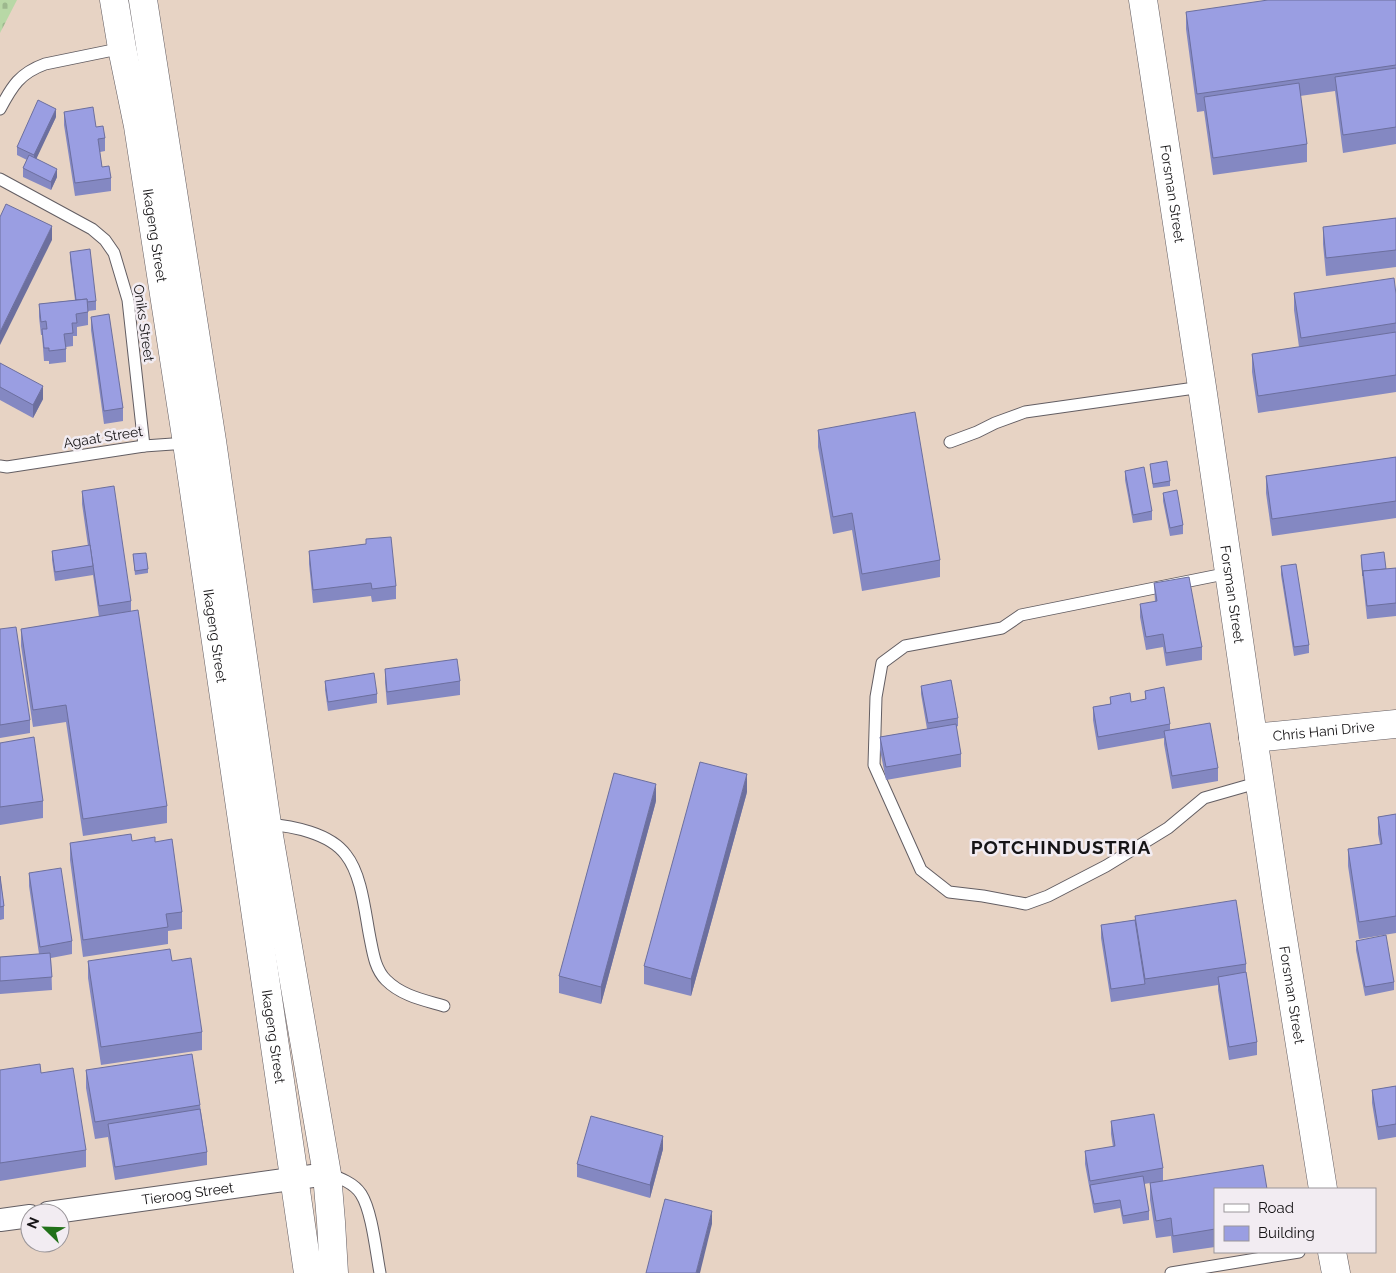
<svg xmlns="http://www.w3.org/2000/svg" width="1396" height="1273" font-family="Raleway,sans-serif">
<defs>
<pattern id="cemetery-stones" width="16" height="16" patternUnits="userSpaceOnUse" patternTransform="scale(1.25)"><rect width="16" height="16" fill="#b8d8a6"/><path d="M2 7V4a2 2 0 0 1 4 0v3zM10 15v-3a2 2 0 0 1 4 0v3z" fill="#9db88e"/></pattern>
</defs>
<rect width="100%" height="100%" fill="#e5dfe4"/>
<path fill="#e7d3c4" fill-rule="evenodd" d="M0 0H1396V1273H0ZM1215 1189H1375V1252H1215ZM30 1213H60V1243H30Z"/>
<path fill="url(#cemetery-stones)" d="M0 0H17L0 33Z"/>
<g fill="none" stroke-linecap="round" stroke-linejoin="round">
<g stroke="#635e63" stroke-width="13">
<g id="lane">
<path d="M0 109C12 86 20 73 45 64L123 48"/>
<path d="M0 179 92 229 105 240 114 253 128 300 144 446"/>
<path d="M950 442 977 432 995 423 1025 412 1202 387"/>
<path d="M0 466 7 467 46 461 144 446 187 443"/>
<path d="M1229 573 1021 615 1002 628 905 646 882 663 876 697 874 765 921 870 949 892 983 896 1026 904 1048 896 1106 866 1168 828 1204 798 1260 782"/>
<path d="M267 824C292 826 330 833 346 855 362 875 365 913 370 938 373 953 375 969 386 980 402 996 424 1000 444 1006"/>
<path d="M328 1174C340 1178 354 1183 361 1194 372 1211 376 1252 380 1273"/>
<path d="M1171 1273 1299 1252"/>
</g>
</g>
<g stroke="#635e63" stroke-width="24">
<g id="street">
<path id="s1" d="M48 1213 327 1174"/>
<path d="M0 1220 30 1216"/>
</g>
</g>
<g stroke="#635e63" stroke-width="29">
<g id="secondary">
<path id="s2" d="M114 0 122 48 138 126 187 443 308 1273"/>
<path d="M143 0 212 441 267 824 327 1174 331 1222 334 1273"/>
<path id="s3" d="M1143 0 1202 387 1277 901 1323 1189"/>
<path id="s4" d="M1253 738 1396 724"/>
<path d="M1332 1252 1336 1273"/>
</g>
</g>
<use href="#lane" stroke="#fff" stroke-width="11"/>
<use href="#street" stroke="#fff" stroke-width="22"/>
<use href="#secondary" stroke="#fff" stroke-width="28"/>
</g>
<g fill="#8488c2">
<path d="M1396 0V144L1343 153 1335 91 1300 96 1307 144V162L1213 175 1204 111 1197 112 1186 29V12Z"/>
<path d="M64 112 96 127 105 138V151L100 152 102 167 111 178V191L75 196 64 125Z"/>
<path d="M56 117 36 158 57 177 51 190 23 177V168L27 160 17 155V147Z"/>
<path d="M1396 218V267L1326 276 1323 244V227Z"/>
<path d="M70 252 96 301V310L88 311V325L77 327V336H73V346L66 347V362L49 364V361H44L42 335H41L39 317V304L75 300 70 260Z"/>
<path d="M1294 293 1396 294V392L1258 413 1252 372V354L1299 347 1294 310Z"/>
<path d="M91 317 123 408V421L104 424 91 330Z"/>
<path d="M0 363 43 399 33 418 0 400Z"/>
<path d="M818 430 940 560V577L862 591 852 530 833 534 818 447Z"/>
<path d="M1396 457V518L1272 536 1266 493V476Z"/>
<path d="M1150 464 1170 481V486L1153 488Z"/>
<path d="M1125 471 1152 511V520L1133 523 1125 480Z"/>
<path d="M82 491 131 601V612L167 806V823L83 836 66 722 33 727 21 646V629L99 617 93 575 55 581 52 560V551L88 546 82 504Z"/>
<path d="M1163 493 1183 525V534L1170 536 1163 501Z"/>
<path d="M366 539 396 586V599L372 602 371 596 313 603 309 564V551L366 544Z"/>
<path d="M133 554 148 569V573L135 575Z"/>
<path d="M1361 555 1386 569 1396 568V616L1367 619 1361 563Z"/>
<path d="M1281 566 1309 645V653L1294 656 1281 575Z"/>
<path d="M1154 583 1202 647V660L1166 666 1163 647 1146 650 1140 617V604L1155 602Z"/>
<path d="M0 629 30 720V733L0 738Z"/>
<path d="M385 669 460 681V695L387 705 385 682Z"/>
<path d="M325 681 377 694V703L328 711 325 690Z"/>
<path d="M921 686 958 718V726L956 727 961 754V767L886 780 880 750V737L927 729 921 694Z"/>
<path d="M1145 691 1170 724V730L1218 768V781L1172 789 1164 744V738L1098 750 1093 720V707L1110 704V697L1131 702 1145 700Z"/>
<path d="M0 743 43 801V818L0 825Z"/>
<path d="M747 792 691 996 644 984V966Z"/>
<path d="M656 801 601 1004 559 993V976Z"/>
<path d="M1396 814V933L1359 939 1348 866V849L1380 844 1378 834V817Z"/>
<path d="M132 841 155 842 182 912V929L168 931V944L83 957 70 860V843Z"/>
<path d="M29 873 72 941V954L51 958 52 990 0 994V957L39 954 29 886Z"/>
<path d="M0 876 4 906V919L0 920Z"/>
<path d="M1135 916 1246 964V972L1257 1042V1055L1229 1060 1218 990V985L1111 1002 1101 938V925L1135 920Z"/>
<path d="M1356 941 1394 982V990L1365 996 1356 950Z"/>
<path d="M88 961H172L202 1032V1050L101 1065 88 978Z"/>
<path d="M0 1070 41 1073 86 1150V1167L0 1181Z"/>
<path d="M86 1070 200 1105 207 1152V1165L115 1180 108 1137 95 1139 86 1088Z"/>
<path d="M1396 1086V1137L1378 1140 1372 1103V1090Z"/>
<path d="M1111 1121 1163 1168V1181L1215 1189V1247L1173 1253 1171 1236 1156 1238 1150 1200V1183L1144 1184 1149 1211V1220L1123 1224 1120 1208 1094 1213 1085 1164V1151L1113 1147 1111 1134Z"/>
<path d="M663 1149 650 1198 577 1177V1164Z"/>
</g>
<g fill="#6c6f9e">
<path d="M56 109V117L34 164V155Z"/>
<path d="M57 169V177L51 190V182Z"/>
<path d="M52 226V240L0 345V332Z"/>
<path d="M43 386V399L33 418V405Z"/>
<path d="M747 774V792L691 996V979Z"/>
<path d="M656 784V801L601 1004V987Z"/>
<path d="M663 1136V1149L650 1198V1185Z"/>
<path d="M712 1211V1224L700 1273H696Z"/>
</g>
<g fill="#9a9ee2" stroke="#6c6f9e">
<path d="M1268 0H1396V65L1197 94 1186 12Z"/>
<path d="M1396 68V127L1343 135 1335 77Z"/>
<path d="M1299 83 1307 144 1213 158 1204 97Z"/>
<path d="M38 100 56 109 34 155 17 147Z"/>
<path d="M93 107 96 127 103 126 105 138 98 139 102 167 109 166 111 178 75 183 64 112Z"/>
<path d="M29 155 57 169 51 182 23 168Z"/>
<path d="M6 204 52 226 0 332V217Z"/>
<path d="M1396 218V250L1326 258 1323 227Z"/>
<path d="M90 249 96 301 87 302V299L76 300 70 252Z"/>
<path d="M1394 278 1396 294V323L1301 338 1294 293Z"/>
<path d="M87 299 88 312 76 314 77 323H72L73 333 64 334 66 349 49 351V348H44L42 329H47L46 321 41 322 39 304Z"/>
<path d="M109 314 123 408 104 411 91 317Z"/>
<path d="M1396 332V375L1258 396 1252 354Z"/>
<path d="M0 363 43 386 33 405 0 387Z"/>
<path d="M915 412 940 560 862 574 852 513 833 517 818 430Z"/>
<path d="M1396 457V501L1272 519 1266 476Z"/>
<path d="M1167 461 1170 481 1153 484 1150 464Z"/>
<path d="M1144 467 1152 511 1133 515 1125 471Z"/>
<path d="M114 486 131 601 99 606 82 491Z"/>
<path d="M1177 490 1183 525 1170 528 1163 493Z"/>
<path d="M391 537 396 586 372 589 371 583 313 590 309 551 366 544V539Z"/>
<path d="M90 545 93 566 55 572 52 551Z"/>
<path d="M1384 552 1386 569 1363 571V576L1361 555Z"/>
<path d="M146 553 148 569 135 571 133 554Z"/>
<path d="M1296 564 1309 645 1294 647 1281 566Z"/>
<path d="M1396 568V603L1367 606 1363 571Z"/>
<path d="M1189 577 1202 647 1166 653 1163 634 1146 637 1140 604 1157 601 1154 583Z"/>
<path d="M138 610 167 806 83 819 66 705 33 710 21 629Z"/>
<path d="M16 627 30 720 0 725V629Z"/>
<path d="M457 659 460 681 387 692 385 669Z"/>
<path d="M374 673 377 694 328 702 325 681Z"/>
<path d="M951 680 958 718 928 723 921 686Z"/>
<path d="M1164 687 1170 724 1098 737 1093 707 1111 704 1110 697 1130 693 1131 702 1146 699 1145 691Z"/>
<path d="M1210 723 1218 768 1172 776 1164 731Z"/>
<path d="M956 724 961 754 886 767 880 737Z"/>
<path d="M34 737 43 801 0 807V743Z"/>
<path d="M700 762 747 774 691 979 644 966Z"/>
<path d="M614 773 656 784 601 987 559 976Z"/>
<path d="M1396 814V916L1359 922 1348 849 1382 844 1378 817Z"/>
<path d="M131 834 132 841 155 837V842L172 839 182 912 166 914 168 927 83 940 70 843Z"/>
<path d="M61 868 72 941 40 947 29 873Z"/>
<path d="M0 876 4 906 0 907Z"/>
<path d="M1236 900 1246 964 1145 979 1135 916Z"/>
<path d="M1135 920 1145 984 1111 989 1101 925Z"/>
<path d="M1386 935 1394 982 1365 987 1356 941Z"/>
<path d="M170 949 172 961 191 958 202 1032 101 1047 88 961Z"/>
<path d="M50 953 52 977 0 981V957Z"/>
<path d="M1246 972 1257 1042 1229 1047 1218 977Z"/>
<path d="M192 1054 200 1105 95 1122 86 1070Z"/>
<path d="M40 1064 41 1073 73 1068 86 1150 0 1163V1070Z"/>
<path d="M1396 1086V1124L1378 1127 1372 1090Z"/>
<path d="M200 1109 207 1152 115 1167 108 1124Z"/>
<path d="M1154 1114 1163 1168 1090 1181 1085 1151 1115 1146 1111 1121Z"/>
<path d="M591 1116 663 1136 650 1185 577 1164Z"/>
<path d="M1263 1165 1267 1189H1215V1229L1173 1236 1171 1218 1156 1221 1150 1183Z"/>
<path d="M1143 1176 1149 1211 1123 1216 1120 1200 1094 1204 1090 1185Z"/>
<path d="M665 1199 712 1211 696 1273H646Z"/>
</g>
<g text-anchor="middle" dominant-baseline="central" stroke-width="5" stroke-linejoin="round" paint-order="stroke">
<g font-size="14" fill="#161416" stroke="#f2ecf2">
<text stroke="none"><textPath href="#s3" startOffset="196">Forsman Street</textPath></text>
<text stroke="none"><textPath href="#s2" startOffset="239">Ikageng Street</textPath></text>
<text transform="translate(144 323) rotate(82)">Oniks Street</text>
<text transform="translate(103 437) rotate(-9)">Agaat Street</text>
<text stroke="none"><textPath href="#s3" startOffset="601">Forsman Street</textPath></text>
<text stroke="none"><textPath href="#s2" startOffset="644">Ikageng Street</textPath></text>
<text stroke="none"><textPath href="#s4" startOffset="71">Chris Hani Drive</textPath></text>
<text stroke="none"><textPath href="#s3" startOffset="1006">Forsman Street</textPath></text>
<text stroke="none"><textPath href="#s2" startOffset="1049">Ikageng Street</textPath></text>
<text stroke="none"><textPath href="#s1" startOffset="141">Tieroog Street</textPath></text>
</g>
<g font-size="19" font-weight="bold" letter-spacing="1" fill="#161416" stroke="#f2ecf2">
<text x="1061" y="847">POTCHINDUSTRIA</text>
</g>
</g>
<rect x="1214" y="1188" width="162" height="65" fill="#f2ecf2" stroke="#9a969a"/>
<rect x="1224" y="1204" width="25" height="8" fill="#ffffff" stroke="#9a969a"/>
<text x="1258" y="1213" font-size="15" fill="#161416">Road</text>
<rect x="1224" y="1226" width="25" height="15" fill="#9a9ee2" stroke="#9a969a"/>
<text x="1258" y="1238" font-size="15" fill="#161416">Building</text>
<g transform="translate(45 1228) rotate(293)"><circle r="24" fill="#f2ecf2" stroke="#9a969a"/>
<path d="M0-4L9 19L0 12L-9 19Z" fill="#217119"/>
<text y="-8" font-size="14" font-weight="bold" text-anchor="middle" fill="#161416">N</text>
</g>
</svg>
